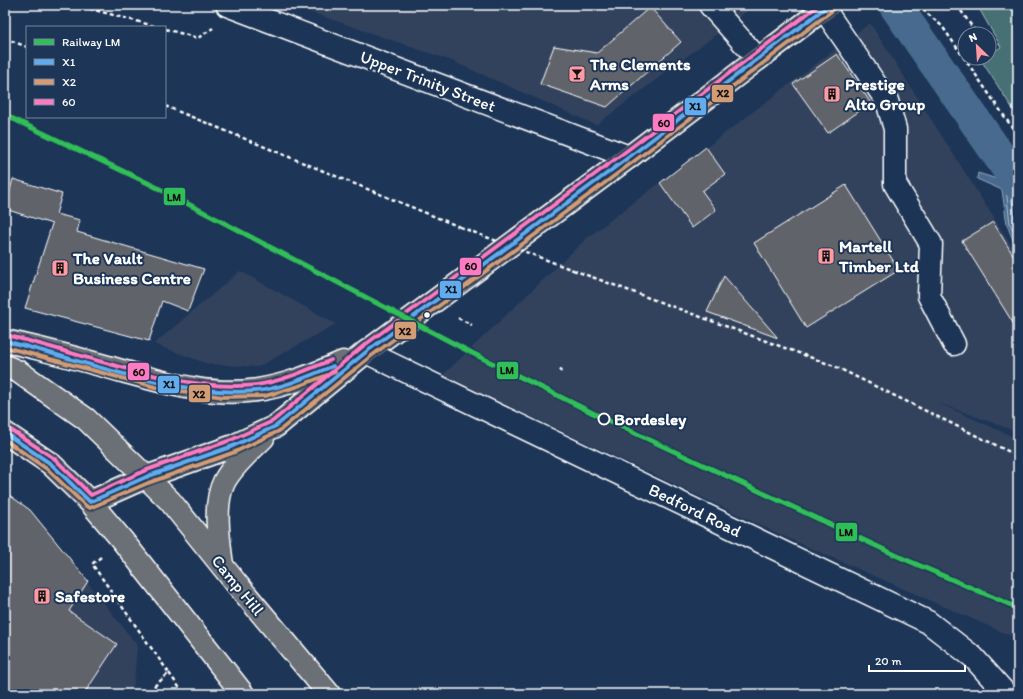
<svg xmlns="http://www.w3.org/2000/svg" width="1023" height="699" font-family="Itim,sans-serif">
<rect width="100%" height="100%" fill="#1d3557"/>
<filter id="ink" filterUnits="userSpaceOnUse"><feTurbulence type="fractalNoise" baseFrequency=".025" numOctaves="2"/><feDisplacementMap in="SourceGraphic" scale="8" xChannelSelector="R" yChannelSelector="G"/><feConvolveMatrix kernelMatrix="1 2 1 2 8 2 1 2 1" color-interpolation-filters="sRGB"/></filter>
<g filter="url(#ink)">
<g fill="#31435d">
<path d="M290 5H755L596 125 452 61Z"/>
<path d="M870 23 1018 256V432L936 402 1018 439V639L790 539 443 375 587 238Z"/>
<path d="M240 271 336 324 258 367 208 364 154 344Z"/>
<path d="M5 492 30 510 137 645 133 694H5Z"/>
</g>
<path fill="#477075" stroke="#a3b8ba" d="M977 5H1018V117L981 60 989 58V55L1001 47Z"/>
<g fill="#476a8e" stroke="#91a6bb">
<path d="M879 5H905L932 57 881 8Z"/>
<path d="M994 150 1018 163V252L1007 225 1002 190 977 179 978 173 1000 180Z"/>
</g>
<g fill="none" stroke-linecap="round" stroke-linejoin="round">
<g stroke="#b5c3d2" stroke-width="1">
<path d="M884 5 910 29 912 26 902 5"/>
<path d="M1018 166 1004 160 1001 161 1004 179 1002 185 1006 189 1010 224 1018 242"/>
<path d="M1018 171 1009 170 1008 184 1018 229"/>
</g>
<path stroke="#476a8e" stroke-width="33" d="M895 5 1018 183"/>
</g>
<g fill="#61646b" stroke="#fff">
<path d="M650 7 681 42 607 107 540 84 554 46 597 53Z"/>
<path d="M837 54 871 103 828 133 793 84Z"/>
<path d="M706 147 725 174 702 191 716 210 692 228 660 183Z"/>
<path d="M13 179 62 194 56 214 80 220 77 232 204 269 188 311 162 301 149 341 25 308 52 224 5 209Z"/>
<path d="M846 185 899 270 806 328 754 243Z"/>
<path d="M993 222 1018 263V331L962 241Z"/>
<path d="M724 276 778 338 707 312Z"/>
<path d="M5 492 30 510 88 581 69 611 117 644 84 694H5Z"/>
</g>
<g fill="none" stroke-linecap="round" stroke-linejoin="round">
<g stroke="#fff" stroke-width="25">
<g id="minor">
<path d="M227 5 629 157"/>
<path d="M710 5 758 59"/>
<path d="M824 9 887 101 895 129V184L931 244 929 296 954 344"/>
<path d="M366 352 928 622 973 657 1006 694"/>
</g>
</g>
<g stroke="#fff" stroke-width="25">
<g id="major">
<path d="M5 341C45 349 83 360 122 371 166 383 211 397 257 390 286 386 315 374 343 362"/>
<path d="M5 366 19 372 86 419 146 477 170 501 236 583 329 694"/>
<path d="M5 433 51 464 90 502 122 540 243 694"/>
<path d="M90 502 146 477 233 446 276 426 366 352 629 157 829 5"/>
<path d="M222 565C219 542 213 504 224 482 233 465 250 451 263 438"/>
</g>
</g>
<g stroke="#fff" stroke-width="2.5" stroke-dasharray="4 3" stroke-linecap="butt">
<path d="M76 5 158 27"/>
<path d="M917 5 942 26 1018 136"/>
<path d="M957 5 977 34"/>
<path d="M165 29 198 38 213 28"/>
<path d="M5 38 27 47"/>
<path d="M165 106 460 227"/>
<path d="M573 270 834 366 1018 456"/>
<path d="M458 318 472 325"/>
<path d="M560 372 563 367"/>
<path d="M101 557 92 564 169 673 149 691 152 694"/>
<path d="M169 673 184 694"/>
</g>
<use href="#minor" stroke="#1d3557" stroke-width="22"/>
<use href="#major" stroke="#6b6f74" stroke-width="22"/>
<path stroke="#fff" stroke-width="2.5" stroke-dasharray="4 3" stroke-linecap="butt" d="M460 227 573 270"/>
<g stroke="#1d3557" stroke-width="7">
<g id="bus-1">
<path d="M5 341C85 360 172 397 255 391 281 389 309 376 333 366"/>
<path d="M5 433 51 464 90 502 146 477 233 446 276 426 366 352 629 157 829 5"/>
</g>
</g>
<g stroke="#1d3557" stroke-width="7">
<g id="bus-2">
<path d="M5 347 159 388 223 397 265 396 296 387 335 372"/>
<path d="M5 440 47 469 86 506 90 508 148 483 235 452 279 431 370 357 633 162 833 10"/>
</g>
</g>
<g stroke="#1d3557" stroke-width="7">
<g id="bus-3">
<path d="M6 335C81 353 180 393 256 385 281 382 307 370 331 360"/>
<path d="M8 428 55 459 91 495 144 471 231 440 273 421 362 347 625 152 819 5"/>
</g>
</g>
<use href="#bus-1" stroke="#60acee" stroke-width="4"/>
<use href="#bus-2" stroke="#d39c74" stroke-width="4"/>
<use href="#bus-3" stroke="#fe7ac1" stroke-width="4"/>
<g stroke="#1d3557" stroke-width="8">
<path id="rail-1" d="M5 115 150 184 472 353 605 419 902 558 1018 608"/>
</g>
<use href="#rail-1" stroke="#30be59" stroke-width="5"/>
</g>
</g>
<defs>
<g id="bar-square" transform="scale(0.9)"><rect x="-9" y="-9" width="18" height="18" rx="4" fill="#ff9aa2" stroke="#1d3557"/><path d="M-6-5H6L.8 .8V4.5H3.5V6h-7V4.5H-.8V.8Z" fill="#111"/></g>
<g id="building-square" transform="scale(0.9)"><rect x="-9" y="-9" width="18" height="18" rx="4" fill="#ff9aa2" stroke="#1d3557"/><path d="M-4-6H4V6H1V3H-1V6H-4ZM-2.5-4.3h1.7v1.8h-1.7ZM.8-4.3h1.7v1.8H.8ZM-2.5-1h1.7V.8h-1.7ZM.8-1h1.7V.8H.8Z" fill="#111"/></g>
</defs>
<g fill-rule="evenodd">
<use href="#bar-square" x="577" y="74"/>
<use href="#building-square" x="832" y="94"/>
<use href="#building-square" x="826" y="256"/>
<use href="#building-square" x="60" y="268"/>
<use href="#building-square" x="42" y="596"/>
</g>
<circle fill="#fff" stroke="#1d3557" stroke-width="1.5" cx="427" cy="315" r="3.5"/>
<circle fill="#1d3557" stroke="#fff" stroke-width="2" cx="604" cy="419" r="5.5"/>
<g text-anchor="middle" dominant-baseline="central" stroke-width="4" stroke-linejoin="round" paint-order="stroke">
<g font-size="17" font-weight="bold" fill="#fff" stroke="#1d3557" text-anchor="start">
<text x="590" y="64">The Clements<tspan x="590" dy="20">Arms</tspan></text>
<text x="845" y="84">Prestige<tspan x="845" dy="20">Alto Group</tspan></text>
<text x="839" y="246">Martell<tspan x="839" dy="20">Timber Ltd</tspan></text>
<text x="73" y="258">The Vault<tspan x="73" dy="20">Business Centre</tspan></text>
<text x="55" y="596">Safestore</text>
</g>
<g font-size="17" fill="#fff" stroke="#1d3557">
<text transform="translate(428 81) rotate(21)">Upper Trinity Street</text>
<text transform="translate(695 510) rotate(26)">Bedford Road</text>
<text transform="translate(238 585) rotate(51)">Camp Hill</text>
</g>
<g font-size="17" font-weight="bold" fill="#fff" stroke="#1d3557" text-anchor="start">
<text x="614" y="419">Bordesley</text>
</g>
</g>
<g stroke="#1d3557" stroke-width="1.5">
<rect x="711" y="84" width="23" height="19" rx="4" fill="#d39c74"/>
<rect x="684" y="97" width="23" height="19" rx="4" fill="#60acee"/>
<rect x="652" y="113" width="23" height="19" rx="4" fill="#fe7ac1"/>
<rect x="163" y="187" width="23" height="19" rx="4" fill="#30be59"/>
<rect x="459" y="257" width="23" height="19" rx="4" fill="#fe7ac1"/>
<rect x="439" y="280" width="23" height="19" rx="4" fill="#60acee"/>
<rect x="394" y="321" width="23" height="19" rx="4" fill="#d39c74"/>
<rect x="496" y="361" width="23" height="19" rx="4" fill="#30be59"/>
<rect x="127" y="362" width="23" height="19" rx="4" fill="#fe7ac1"/>
<rect x="157" y="375" width="23" height="19" rx="4" fill="#60acee"/>
<rect x="188" y="384" width="23" height="19" rx="4" fill="#d39c74"/>
<rect x="835" y="522" width="23" height="20" rx="4" fill="#30be59"/>
</g>
<g font-size="11" text-anchor="middle" font-weight="bold" fill="#111">
<text x="723" y="97">X2</text>
<text x="695" y="110">X1</text>
<text x="664" y="127">60</text>
<text x="174" y="201">LM</text>
<text x="471" y="270">60</text>
<text x="451" y="293">X1</text>
<text x="405" y="335">X2</text>
<text x="507" y="374">LM</text>
<text x="139" y="376">60</text>
<text x="169" y="388">X1</text>
<text x="199" y="398">X2</text>
<text x="846" y="536">LM</text>
</g>
<rect width="1023" height="699" fill="none" stroke="#1d3557" stroke-width="20"/>
<rect x="10" y="10" width="1003" height="679" fill="none" stroke="#fff" stroke-width="1.5" filter="url(#ink)"/>
<rect x="26" y="26" width="140" height="92" fill="#1d3557" stroke="#77869a"/>
<rect x="34" y="39" width="20" height="6" fill="#30be59" stroke="#77869a"/>
<text x="62" y="46" font-size="12" fill="#ffffff">Railway LM</text>
<rect x="34" y="59" width="20" height="6" fill="#60acee" stroke="#77869a"/>
<text x="62" y="66" font-size="12" fill="#ffffff">X1</text>
<rect x="34" y="79" width="20" height="6" fill="#d39c74" stroke="#77869a"/>
<text x="62" y="86" font-size="12" fill="#ffffff">X2</text>
<rect x="34" y="99" width="20" height="6" fill="#fe7ac1" stroke="#77869a"/>
<text x="62" y="106" font-size="12" fill="#ffffff">60</text>
<g transform="translate(977 46) rotate(335)"><circle r="19" fill="#1d3557" stroke="#77869a"/>
<path d="M0-3L7 15L0 10L-7 15Z" fill="#ff9aa2"/>
<text y="-6" font-size="11" font-weight="bold" text-anchor="middle" fill="#ffffff">N</text>
</g>
<path d="M869 665v6h96v-6" fill="none" stroke="#ffffff" stroke-width="2"/>
<text x="875" y="665" font-size="12" fill="#ffffff" stroke="#1d3557" stroke-width="3" paint-order="stroke">20 m</text>
</svg>
